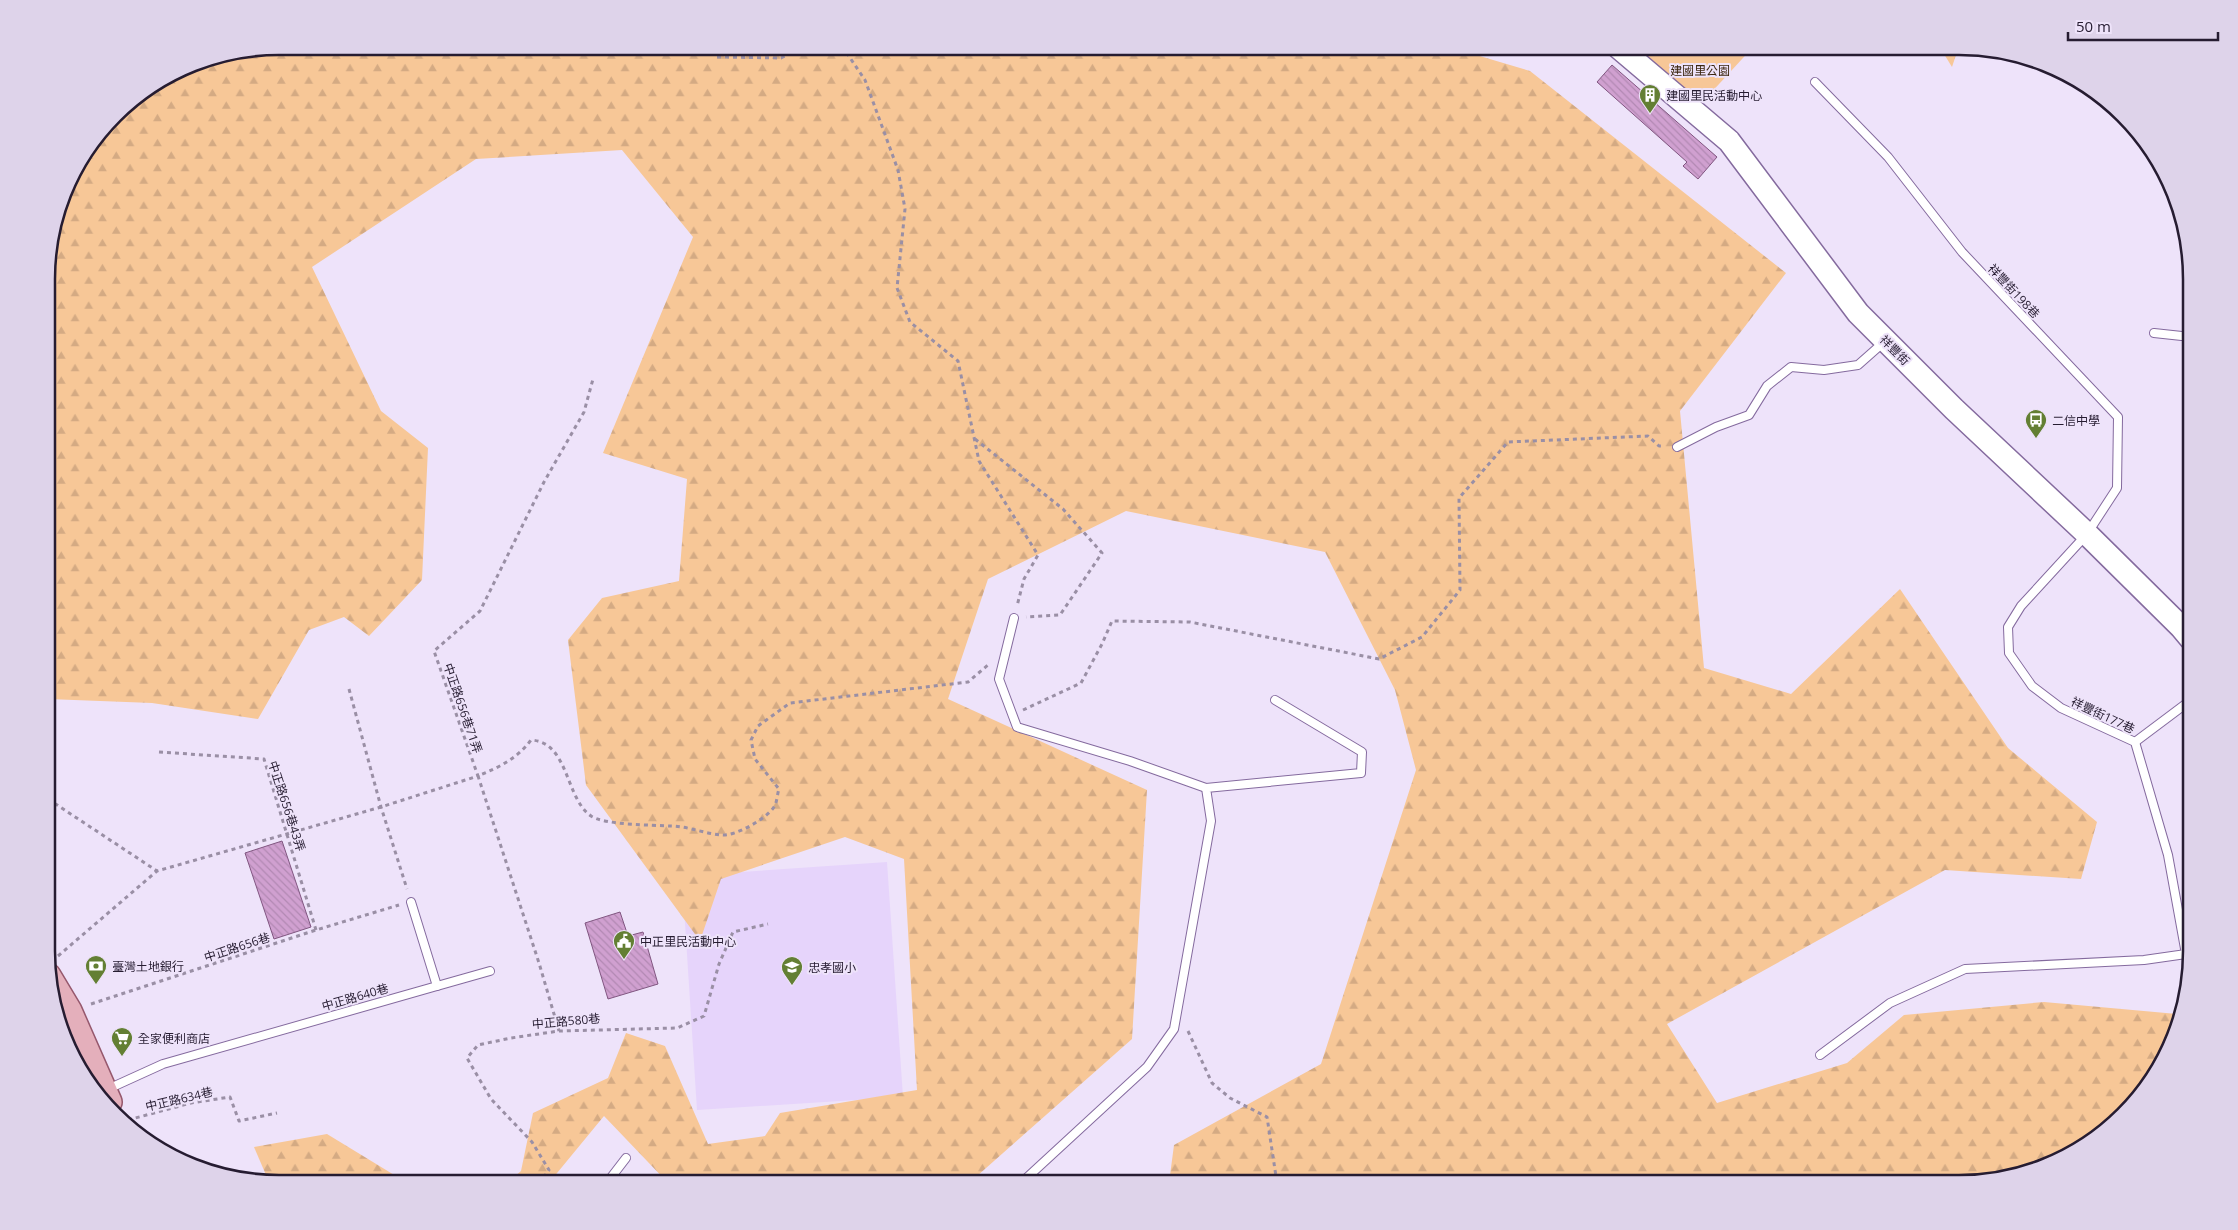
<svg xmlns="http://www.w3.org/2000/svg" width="2238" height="1230" font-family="'Open Sans','Noto Sans TC',sans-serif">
<defs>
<pattern id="forest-firs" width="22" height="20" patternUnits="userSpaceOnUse" patternTransform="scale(1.25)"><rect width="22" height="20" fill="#f7c797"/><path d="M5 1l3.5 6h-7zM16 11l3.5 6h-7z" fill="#d4aa83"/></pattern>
<pattern id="building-back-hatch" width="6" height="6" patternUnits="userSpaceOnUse" patternTransform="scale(1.25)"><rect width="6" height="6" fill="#d0a0d0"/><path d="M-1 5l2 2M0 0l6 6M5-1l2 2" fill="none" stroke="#b289b3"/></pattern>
</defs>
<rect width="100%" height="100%" fill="#eee3fa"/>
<path fill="#e6d4fb" d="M887 862 903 1097 697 1110 682 876Z"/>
<path fill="#f7c797" d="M1636 46H1754L1708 96 1681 89Z"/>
<g fill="url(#forest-firs)">
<path d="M279 46H1446L1530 71 1786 273 1680 411 1704 668 1791 694 1900 589 2008 748 2097 822 2081 879 1945 870 1667 1024 1717 1103 1847 1063 1904 1015 2044 1002 2177 1014 2161 1067 2088 1145 2034 1171 1974 1183H1169L1174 1145 1321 1064 1416 770 1395 690 1325 552 1126 511 988 579 948 699 1147 790 1132 1039 968 1184H669L604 1116 548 1184H506L521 1171 533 1113 608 1078 626 1033 665 1046 708 1144 765 1136 780 1113 917 1090 904 859 845 837 721 879 700 941 586 785 568 640 602 598 679 581 687 479 603 453 693 237 622 150 476 159 312 267 381 411 428 448 422 580 369 636 344 617 309 630 258 719 152 703 48 699V249L70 176 125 104 190 64Z"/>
<path d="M1939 46H1959L1952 67Z"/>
<path d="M327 1134 409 1184 269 1182 254 1147Z"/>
</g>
<g fill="url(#building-back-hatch)" stroke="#815681">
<path d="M1612 65 1717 157 1698 179 1683 166 1687 162 1597 82Z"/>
<path d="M282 841 311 927 274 939 245 853Z"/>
<path d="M620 912 628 936 643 932 658 984 608 999 585 923Z"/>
</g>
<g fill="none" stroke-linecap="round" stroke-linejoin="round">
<g stroke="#846a9e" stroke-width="10">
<g id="lane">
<path d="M1815 82 1888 157 1962 252 2118 417 2117 488 2087 534 2021 606 2008 627 2009 653 2032 686 2061 708 2135 742 2168 855 2186 954 2191 960"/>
<path d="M2154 333 2191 337"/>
<path d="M1677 447 1716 427 1749 415 1767 386 1791 367 1824 370 1858 365 1884 342"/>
<path d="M1014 618 999 679 1017 727 1130 761 1206 788"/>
<path d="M2135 742 2191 700"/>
<path d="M437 986 490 971"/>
<path d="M1820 1055 1890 1003 1965 969 2144 960 2186 954 2191 951"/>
<path d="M108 1089 163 1064 437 986 411 902"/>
<path d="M606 1184 626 1158"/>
<path d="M1020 1184 1147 1067 1174 1029 1211 821 1206 788 1361 773 1362 752 1275 700"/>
</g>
</g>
<g stroke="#846a9e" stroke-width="25">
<path id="secondary" d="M1617 46 1729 141 1858 313 1954 409 2087 534 2181 627 2191 639"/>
</g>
<g stroke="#96586d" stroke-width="28">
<path id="primary" d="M48 976 69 1011 109 1102"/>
</g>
<g stroke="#9a8fa5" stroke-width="3" stroke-dasharray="4 4" stroke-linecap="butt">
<path d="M519 46 587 53 602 46"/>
<path d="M842 46 865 80 898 170 905 209 897 288 910 322 958 361 979 461 1038 555 1024 579 1017 606"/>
<path d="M591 53 658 46"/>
<path d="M717 57 781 58 804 46"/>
<path d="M975 439 1063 509 1102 553 1060 615 1026 617"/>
<path d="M349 689 381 807 407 889"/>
<path d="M1023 710 1081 683 1102 644 1112 621 1190 622 1379 659 1422 637 1460 590 1459 498 1508 442 1648 436 1659 446H1664"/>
<path d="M159 752 264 759 316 930"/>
<path d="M48 799 157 871"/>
<path d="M58 956 157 871 381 807 478 776 434 651 480 611 544 482 584 412 593 379"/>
<path d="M91 1004 316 930 399 905"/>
<path d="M559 1031 539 963 478 776C499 767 517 759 531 740 569 742 565 798 591 816 604 825 653 825 670 826 688 826 705 834 722 835 736 836 766 819 774 807 777 803 777 795 779 789L755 759 751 740 758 726 790 703 968 682 988 665"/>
<path d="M1188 1031 1212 1083 1230 1098 1267 1117 1277 1183"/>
<path d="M128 1120 191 1103 230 1097 239 1121 277 1113"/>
<path d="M539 1184 549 1170 532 1142 491 1099 467 1058 478 1045 511 1038 559 1031 677 1028 704 1016 719 964 733 932 768 924"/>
</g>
<use href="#lane" stroke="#fff" stroke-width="8"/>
<use href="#secondary" stroke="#fff" stroke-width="22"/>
<use href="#primary" stroke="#e4afbb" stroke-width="25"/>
</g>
<defs>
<g id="building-pin" transform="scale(1.125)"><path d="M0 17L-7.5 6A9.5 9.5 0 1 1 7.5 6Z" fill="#637f33" stroke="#eee3fa"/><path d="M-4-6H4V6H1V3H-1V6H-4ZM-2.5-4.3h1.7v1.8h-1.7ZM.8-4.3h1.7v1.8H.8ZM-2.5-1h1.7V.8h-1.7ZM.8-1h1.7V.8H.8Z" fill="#fff"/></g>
<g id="bus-pin" transform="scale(1.125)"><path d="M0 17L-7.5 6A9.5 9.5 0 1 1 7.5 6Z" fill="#637f33" stroke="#eee3fa"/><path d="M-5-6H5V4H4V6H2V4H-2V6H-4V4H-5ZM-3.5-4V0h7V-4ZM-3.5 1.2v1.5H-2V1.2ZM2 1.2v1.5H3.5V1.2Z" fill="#fff"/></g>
<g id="civic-pin" transform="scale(1.125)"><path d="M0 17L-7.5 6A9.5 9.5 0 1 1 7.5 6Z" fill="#637f33" stroke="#eee3fa"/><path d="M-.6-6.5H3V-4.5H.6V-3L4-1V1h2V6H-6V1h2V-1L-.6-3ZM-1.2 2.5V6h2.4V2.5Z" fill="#fff"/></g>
<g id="bank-pin" transform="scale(1.125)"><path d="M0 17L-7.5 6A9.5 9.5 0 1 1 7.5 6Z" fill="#637f33" stroke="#eee3fa"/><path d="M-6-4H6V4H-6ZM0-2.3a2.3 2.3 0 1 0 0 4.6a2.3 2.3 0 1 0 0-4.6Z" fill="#fff"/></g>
<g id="school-pin" transform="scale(1.125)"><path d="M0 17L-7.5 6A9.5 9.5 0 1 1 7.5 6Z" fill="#637f33" stroke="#eee3fa"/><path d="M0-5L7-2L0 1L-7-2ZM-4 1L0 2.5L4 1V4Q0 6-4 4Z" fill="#fff"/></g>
<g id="supermarket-pin" transform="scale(1.125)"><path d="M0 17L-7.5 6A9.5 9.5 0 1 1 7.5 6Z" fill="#637f33" stroke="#eee3fa"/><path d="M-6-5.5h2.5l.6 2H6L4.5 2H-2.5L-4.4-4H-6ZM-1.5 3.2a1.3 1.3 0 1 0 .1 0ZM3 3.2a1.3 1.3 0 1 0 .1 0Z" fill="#fff"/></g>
</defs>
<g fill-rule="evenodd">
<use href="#building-pin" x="1650" y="95"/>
<use href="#bus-pin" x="2036" y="420"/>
<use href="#civic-pin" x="624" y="941"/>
<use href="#bank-pin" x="96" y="966"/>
<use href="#school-pin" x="792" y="967"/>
<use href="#supermarket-pin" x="122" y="1038"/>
</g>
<g text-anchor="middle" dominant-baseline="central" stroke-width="4" stroke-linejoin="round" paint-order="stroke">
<g font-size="12" fill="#3c2711" stroke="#eee3fa">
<text x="1700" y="70">建國里公園</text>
</g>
<g font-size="12" fill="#261c31" stroke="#eee3fa" text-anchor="start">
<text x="1666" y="95">建國里民活動中心</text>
<text x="2052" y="420">二信中學</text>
<text x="640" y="941">中正里民活動中心</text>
<text x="112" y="966">臺灣土地銀行</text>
<text x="808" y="967">忠孝國小</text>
<text x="138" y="1038">全家便利商店</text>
</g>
<g font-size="12" fill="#261c31" stroke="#eee3fa">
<text transform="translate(2014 291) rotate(47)">祥豐街198巷</text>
<text transform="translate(1895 350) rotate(45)">祥豐街</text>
<text transform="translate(463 708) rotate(71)">中正路656巷71弄</text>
<text transform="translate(2103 715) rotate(25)">祥豐街177巷</text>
<text transform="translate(287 806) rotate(72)">中正路656巷43弄</text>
<text transform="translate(237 947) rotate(-18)">中正路656巷</text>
<text transform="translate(355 997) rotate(-16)">中正路640巷</text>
<text transform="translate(566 1021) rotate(-5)">中正路580巷</text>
<text transform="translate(179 1099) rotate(-13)">中正路634巷</text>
</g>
</g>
<path d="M0 0H2238V1230H0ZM279 55H1959A224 224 0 0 1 2183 279V951A224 224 0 0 1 1959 1175H279A224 224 0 0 1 55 951V279A224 224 0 0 1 279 55Z" fill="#ded3ea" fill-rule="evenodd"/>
<path fill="none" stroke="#261c31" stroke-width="2.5" d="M279 55H1959A224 224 0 0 1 2183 279V951A224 224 0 0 1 1959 1175H279A224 224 0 0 1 55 951V279A224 224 0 0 1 279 55Z"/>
<path d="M2068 32v8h150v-8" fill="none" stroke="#261c31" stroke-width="2.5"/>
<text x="2076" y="32" font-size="15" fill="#261c31" stroke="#eee3fa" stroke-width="4" paint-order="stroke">50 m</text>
</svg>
